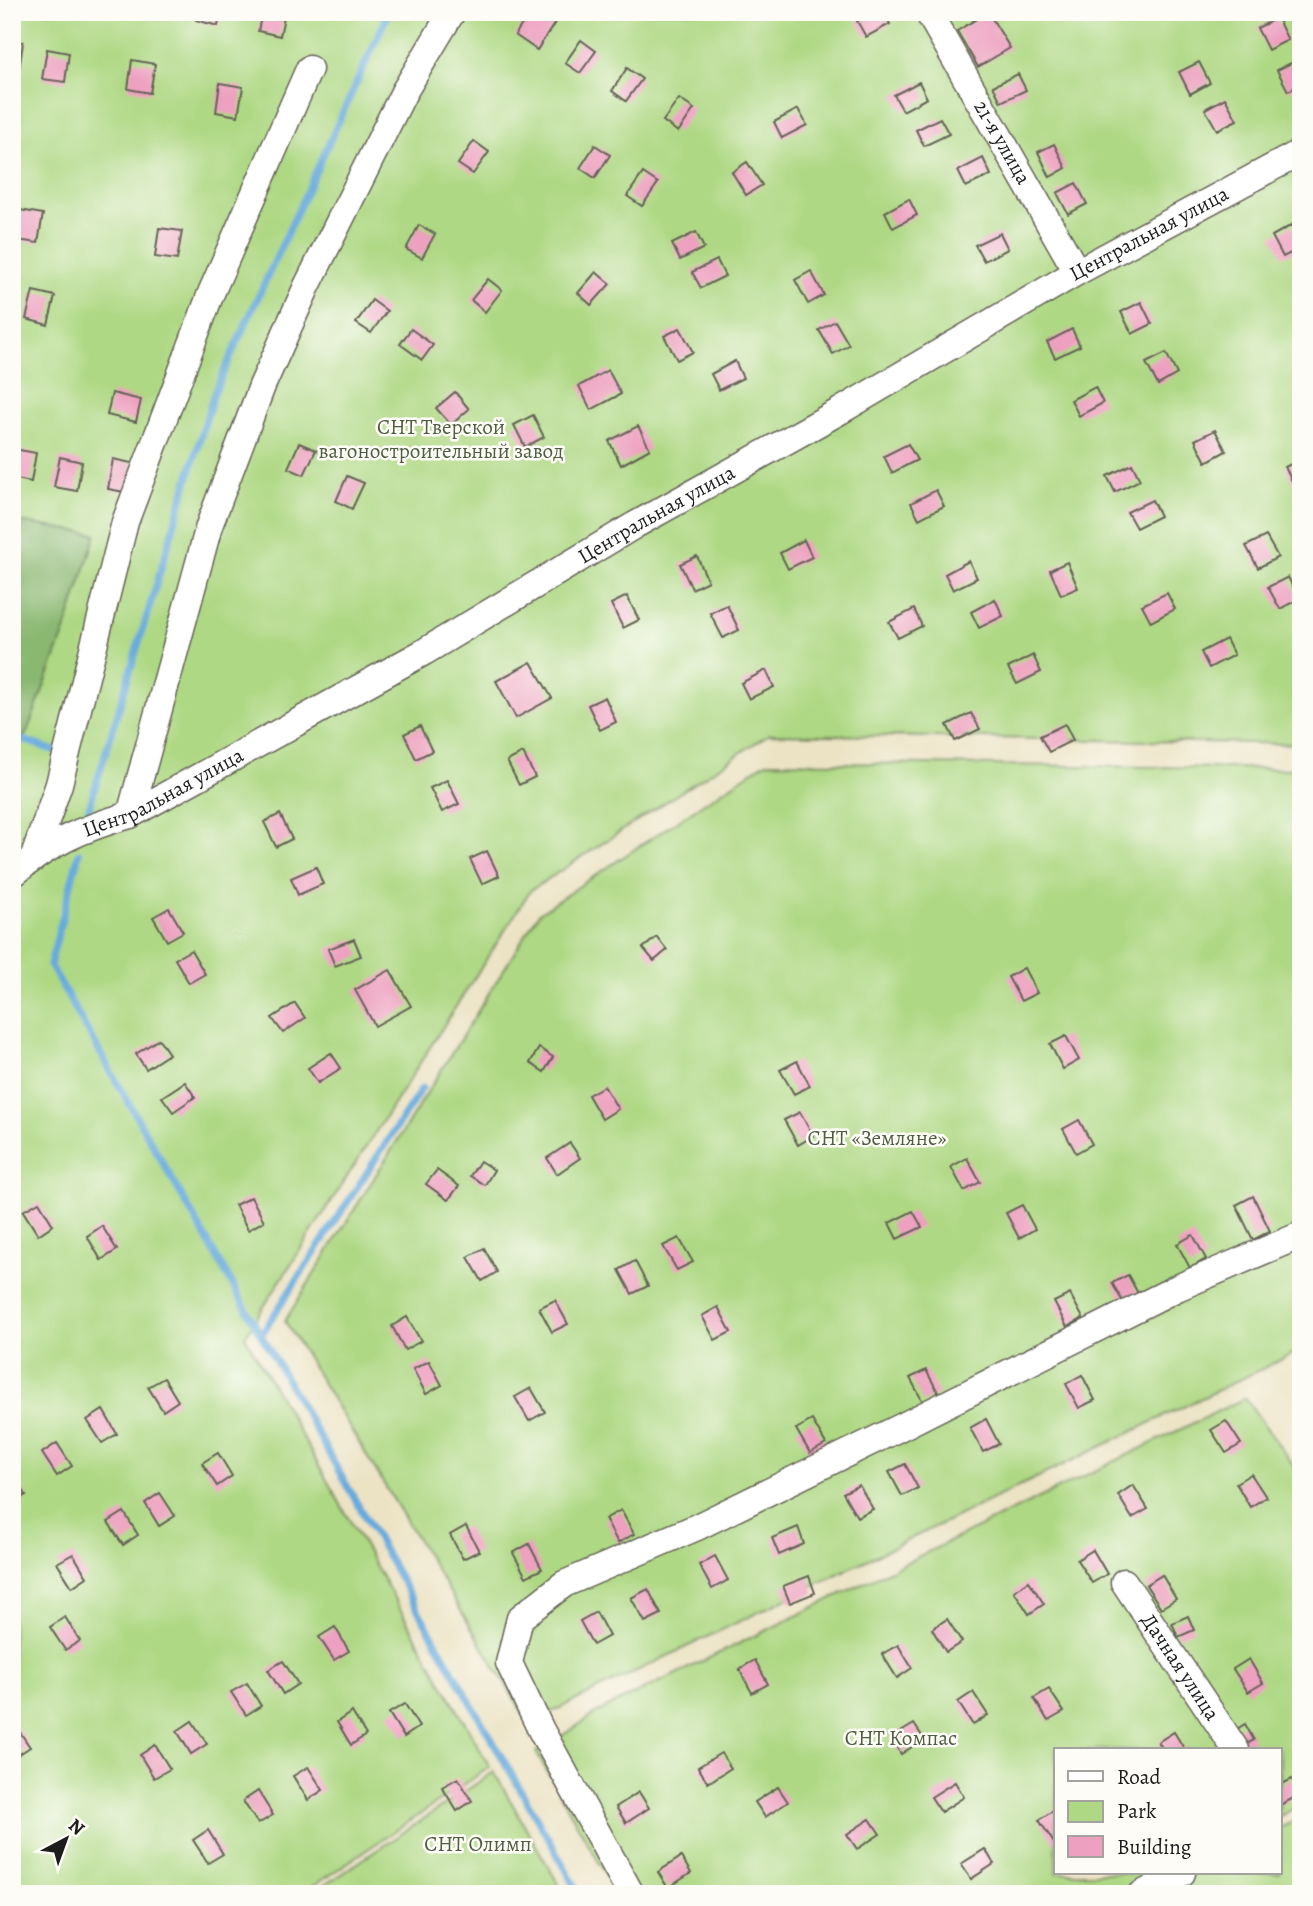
<svg xmlns="http://www.w3.org/2000/svg" width="1313" height="1906" font-family="Alegreya,serif">
<rect width="100%" height="100%" fill="#fdfcf7"/>
<filter id="ink" filterUnits="userSpaceOnUse"><feTurbulence type="fractalNoise" baseFrequency=".0143" numOctaves="2"/><feDisplacementMap in="SourceGraphic" scale="14" xChannelSelector="R" yChannelSelector="G"/><feConvolveMatrix kernelMatrix="1 2 1 2 8 2 1 2 1" color-interpolation-filters="sRGB"/></filter>
<filter id="wash" filterUnits="userSpaceOnUse"><feTurbulence type="fractalNoise" baseFrequency=".00686" numOctaves="4" result="noise"/><feDisplacementMap in="SourceGraphic" scale="28" xChannelSelector="R" yChannelSelector="G"/><feGaussianBlur stdDeviation="1.57" result="paint"/><feColorMatrix in="noise" values="0 0 0 0 0 0 0 0 0 0 0 0 0 0 0 0 0 1.4 0 .05"/><feComposite in="paint" operator="in"/></filter>
<g filter="url(#wash)">
<rect width="100%" height="100%" fill="#ece3c4"/>
<g fill="#aed883" stroke="#657a50" stroke-width="2">
<path d="M12 12H1301V744L769 734 530 891 245 1336 490 1767 301 1894H12Z"/>
<path d="M766 762 1301 769V1350L529 1723 285 1321 539 913Z"/>
<path d="M1245 1398 1301 1476V1805L1280 1816V1750H1056V1873H1169L1128 1894H617L536 1752 604 1709Z"/>
<path d="M494 1772 564 1894H311Z"/>
<path d="M1301 1817V1894H1155L1195 1873H1280V1828Z"/>
</g>
<path fill="#8ab871" stroke="#536a46" stroke-width="2" d="M12 521 96 534 65 631 27 732 12 757Z"/>
<g fill="none" stroke-linecap="round" stroke-linejoin="round">
<g stroke="#67aadb" stroke-width="7">
<path d="M12 736 55 751"/>
<path d="M88 811 214 393 389 12"/>
<path d="M79 853 50 965 580 1894"/>
<path d="M261 1335 422 1088"/>
</g>
</g>
<g id="blocks">
<g fill="#eda0bf">
<path d="M198 12H221L218 26 196 20Z"/>
<path d="M262 12H285L280 36 258 31Z"/>
<path d="M530 12H541L556 21 537 50 515 35Z"/>
<path d="M874 12H884L890 24 866 37 857 21Z"/>
<path d="M988 12 1010 48 978 67 957 31Z"/>
<path d="M1277 18 1288 40 1268 50 1257 28Z"/>
<path d="M12 40 23 42 19 71 12 70Z"/>
<path d="M581 40 596 51 580 73 565 63Z"/>
<path d="M47 49 69 53 65 82 42 79Z"/>
<path d="M132 60 155 64 150 93 128 89Z"/>
<path d="M1297 60 1301 67V85L1288 91 1277 70Z"/>
<path d="M1199 62 1210 83 1190 94 1179 72Z"/>
<path d="M627 68 642 79 626 101 612 91Z"/>
<path d="M1018 74 1026 90 1001 102 993 86Z"/>
<path d="M919 82 927 98 903 111 894 95Z"/>
<path d="M220 83 243 87 238 116 216 112Z"/>
<path d="M1225 98 1237 120 1217 130 1205 109Z"/>
<path d="M679 99 694 109 678 132 663 121Z"/>
<path d="M798 109 807 125 782 138 774 122Z"/>
<path d="M940 118 949 134 924 146 916 130Z"/>
<path d="M474 141 489 152 473 174 458 164Z"/>
<path d="M1054 144 1066 168 1050 177 1038 152Z"/>
<path d="M595 145 610 155 595 178 580 168Z"/>
<path d="M983 158 991 175 966 187 958 171Z"/>
<path d="M747 162 762 185 746 195 732 172Z"/>
<path d="M643 173 658 183 642 206 627 196Z"/>
<path d="M1076 183 1087 204 1068 214 1057 193Z"/>
<path d="M909 199 917 215 893 228 885 212Z"/>
<path d="M20 210 43 214 38 243 16 240Z"/>
<path d="M419 225 435 234 422 258 406 249Z"/>
<path d="M1292 225 1301 243V248L1283 257 1272 236Z"/>
<path d="M159 228 182 231 177 260 155 257Z"/>
<path d="M696 232 704 248 680 260 672 244Z"/>
<path d="M1000 233 1008 249 984 261 975 245Z"/>
<path d="M717 260 725 276 701 288 692 272Z"/>
<path d="M811 271 824 295 808 304 795 280Z"/>
<path d="M596 272 610 284 591 305 578 293Z"/>
<path d="M488 279 502 290 485 312 471 300Z"/>
<path d="M33 291 55 296 48 325 26 319Z"/>
<path d="M372 300 387 311 371 333 356 323Z"/>
<path d="M1141 302 1152 324 1132 334 1121 312Z"/>
<path d="M835 321 849 345 833 354 819 330Z"/>
<path d="M680 328 693 352 677 360 664 336Z"/>
<path d="M411 329 433 345 422 360 400 344Z"/>
<path d="M1072 329 1080 346 1055 358 1047 342Z"/>
<path d="M1166 353 1177 374 1158 385 1146 363Z"/>
<path d="M735 361 743 378 719 390 711 374Z"/>
<path d="M608 370 621 394 591 410 579 386Z"/>
<path d="M1095 387 1103 403 1079 416 1071 400Z"/>
<path d="M455 392 469 409 451 425 436 408Z"/>
<path d="M112 393 141 400 136 422 107 415Z"/>
<path d="M533 415 544 437 525 447 514 425Z"/>
<path d="M638 426 650 449 621 465 609 441Z"/>
<path d="M1215 430 1226 451 1206 462 1195 440Z"/>
<path d="M299 443 316 450 304 475 288 468Z"/>
<path d="M908 444 917 460 892 473 884 456Z"/>
<path d="M14 449 36 453 31 482 12 478Z"/>
<path d="M60 457 82 462 77 491 54 487Z"/>
<path d="M113 459 136 464 130 493 108 489Z"/>
<path d="M1301 459V486L1296 489 1285 467Z"/>
<path d="M1132 464 1140 480 1115 492 1107 476Z"/>
<path d="M347 476 364 483 352 509 336 501Z"/>
<path d="M936 490 944 506 919 519 911 503Z"/>
<path d="M1152 500 1160 516 1136 528 1127 512Z"/>
<path d="M1266 536 1278 557 1258 568 1246 546Z"/>
<path d="M804 540 812 557 788 569 780 553Z"/>
<path d="M697 556 708 581 692 589 680 564Z"/>
<path d="M969 561 977 578 953 590 945 574Z"/>
<path d="M1067 562 1078 588 1061 595 1050 570Z"/>
<path d="M1288 577 1299 599 1280 609 1268 587Z"/>
<path d="M1167 593 1175 609 1151 622 1142 605Z"/>
<path d="M627 596 639 620 623 628 611 604Z"/>
<path d="M995 599 1003 616 979 628 971 612Z"/>
<path d="M727 605 739 630 723 638 710 613Z"/>
<path d="M914 609 922 626 898 638 889 622Z"/>
<path d="M1226 639 1234 655 1209 668 1201 652Z"/>
<path d="M1033 655 1041 672 1017 684 1008 668Z"/>
<path d="M531 662 552 698 516 718 496 681Z"/>
<path d="M766 670 774 687 749 699 741 683Z"/>
<path d="M605 697 616 722 600 730 588 705Z"/>
<path d="M971 713 980 729 955 741 947 725Z"/>
<path d="M1065 724 1073 740 1049 752 1040 736Z"/>
<path d="M420 726 432 751 416 759 404 734Z"/>
<path d="M523 753 535 777 519 785 507 761Z"/>
<path d="M447 780 459 804 442 812 430 788Z"/>
<path d="M280 814 292 839 276 847 264 822Z"/>
<path d="M487 851 499 876 482 884 470 859Z"/>
<path d="M316 867 323 884 298 895 291 878Z"/>
<path d="M169 908 183 932 167 941 153 917Z"/>
<path d="M657 937 667 950 654 961 643 948Z"/>
<path d="M354 939 361 956 335 966 328 949Z"/>
<path d="M191 950 205 974 189 983 175 959Z"/>
<path d="M1024 968 1037 993 1021 1001 1008 977Z"/>
<path d="M390 970 411 1006 375 1026 355 990Z"/>
<path d="M295 1003 305 1018 283 1033 272 1018Z"/>
<path d="M1066 1036 1079 1060 1063 1069 1050 1044Z"/>
<path d="M159 1039 169 1054 146 1069 136 1054Z"/>
<path d="M539 1048 553 1057 544 1072 530 1063Z"/>
<path d="M331 1053 341 1068 318 1083 308 1068Z"/>
<path d="M797 1061 810 1086 794 1094 780 1070Z"/>
<path d="M185 1082 195 1097 173 1112 162 1097Z"/>
<path d="M604 1086 618 1109 602 1119 588 1095Z"/>
<path d="M800 1112 813 1136 798 1145 784 1120Z"/>
<path d="M1079 1120 1092 1144 1076 1153 1063 1129Z"/>
<path d="M570 1143 580 1158 557 1174 547 1158Z"/>
<path d="M967 1158 980 1182 964 1191 951 1167Z"/>
<path d="M480 1161 494 1170 485 1185 470 1176Z"/>
<path d="M437 1170 459 1186 448 1200 426 1184Z"/>
<path d="M1253 1196 1270 1231 1253 1240 1236 1205Z"/>
<path d="M251 1197 264 1221 248 1230 235 1205Z"/>
<path d="M39 1202 53 1225 38 1235 23 1211Z"/>
<path d="M1022 1205 1035 1229 1019 1238 1006 1213Z"/>
<path d="M913 1211 922 1227 897 1239 889 1223Z"/>
<path d="M102 1226 117 1250 101 1260 87 1236Z"/>
<path d="M1193 1235 1206 1259 1190 1268 1177 1244Z"/>
<path d="M679 1238 693 1262 677 1270 663 1246Z"/>
<path d="M484 1248 497 1272 482 1281 468 1257Z"/>
<path d="M635 1261 648 1286 632 1294 619 1270Z"/>
<path d="M1128 1275 1141 1299 1126 1307 1112 1283Z"/>
<path d="M1070 1294 1083 1318 1067 1327 1054 1302Z"/>
<path d="M555 1300 568 1324 552 1332 539 1308Z"/>
<path d="M718 1307 731 1332 715 1340 702 1316Z"/>
<path d="M407 1317 421 1341 405 1350 392 1326Z"/>
<path d="M429 1361 442 1385 426 1394 413 1369Z"/>
<path d="M926 1370 939 1394 923 1402 910 1378Z"/>
<path d="M1082 1375 1095 1400 1079 1408 1066 1384Z"/>
<path d="M164 1378 178 1401 163 1411 148 1387Z"/>
<path d="M531 1388 545 1412 529 1421 515 1397Z"/>
<path d="M103 1410 117 1434 102 1443 87 1420Z"/>
<path d="M986 1419 999 1444 983 1452 970 1428Z"/>
<path d="M812 1420 826 1444 810 1453 796 1429Z"/>
<path d="M1226 1421 1241 1444 1226 1453 1211 1430Z"/>
<path d="M57 1443 72 1466 57 1476 42 1453Z"/>
<path d="M218 1453 232 1476 217 1486 202 1463Z"/>
<path d="M905 1464 918 1488 902 1496 889 1472Z"/>
<path d="M12 1473 26 1495 12 1504Z"/>
<path d="M1251 1474 1266 1497 1250 1507 1236 1483Z"/>
<path d="M859 1485 873 1509 857 1517 843 1493Z"/>
<path d="M1133 1485 1148 1509 1132 1518 1118 1495Z"/>
<path d="M160 1493 175 1516 159 1526 145 1503Z"/>
<path d="M621 1510 634 1534 618 1543 605 1519Z"/>
<path d="M124 1512 138 1535 123 1545 108 1522Z"/>
<path d="M466 1526 479 1551 463 1559 450 1535Z"/>
<path d="M798 1527 804 1544 779 1555 772 1538Z"/>
<path d="M529 1544 542 1569 526 1577 513 1553Z"/>
<path d="M1093 1550 1107 1574 1092 1583 1077 1560Z"/>
<path d="M73 1554 87 1577 72 1587 57 1563Z"/>
<path d="M715 1556 728 1580 712 1589 699 1565Z"/>
<path d="M1162 1575 1176 1599 1161 1608 1146 1585Z"/>
<path d="M809 1576 815 1593 790 1603 783 1586Z"/>
<path d="M1029 1581 1044 1604 1029 1614 1014 1591Z"/>
<path d="M648 1589 661 1614 645 1622 631 1598Z"/>
<path d="M596 1612 609 1636 593 1645 580 1621Z"/>
<path d="M1188 1616 1194 1630 1178 1637 1172 1623Z"/>
<path d="M65 1617 80 1641 65 1650 50 1627Z"/>
<path d="M947 1619 962 1642 946 1652 932 1629Z"/>
<path d="M335 1627 349 1651 334 1660 319 1637Z"/>
<path d="M898 1645 912 1668 897 1678 882 1654Z"/>
<path d="M1249 1659 1263 1683 1248 1692 1233 1669Z"/>
<path d="M755 1660 768 1684 752 1693 739 1669Z"/>
<path d="M283 1661 298 1684 283 1694 268 1670Z"/>
<path d="M247 1683 261 1706 246 1715 231 1692Z"/>
<path d="M1049 1689 1064 1712 1048 1721 1034 1698Z"/>
<path d="M973 1692 988 1715 973 1725 958 1702Z"/>
<path d="M405 1704 419 1727 404 1737 389 1713Z"/>
<path d="M352 1712 366 1735 351 1745 337 1722Z"/>
<path d="M192 1721 207 1744 191 1754 177 1731Z"/>
<path d="M914 1724 924 1739 901 1754 891 1738Z"/>
<path d="M1245 1724 1254 1740 1241 1747 1232 1732Z"/>
<path d="M15 1725 30 1747 12 1759V1727Z"/>
<path d="M1174 1732 1185 1750H1164L1158 1742Z"/>
<path d="M155 1745 170 1769 154 1778 140 1755Z"/>
<path d="M721 1753 731 1768 708 1783 698 1767Z"/>
<path d="M308 1767 323 1790 308 1800 293 1776Z"/>
<path d="M458 1778 472 1801 457 1811 442 1787Z"/>
<path d="M1292 1779 1300 1795 1280 1805V1785Z"/>
<path d="M955 1782 964 1797 941 1812 931 1797Z"/>
<path d="M778 1787 788 1802 765 1817 755 1802Z"/>
<path d="M258 1791 273 1815 258 1824 243 1801Z"/>
<path d="M639 1792 649 1808 626 1823 616 1807Z"/>
<path d="M1054 1810 1056 1842 1054 1843 1039 1820Z"/>
<path d="M870 1819 880 1834 857 1849 847 1834Z"/>
<path d="M208 1830 223 1854 208 1863 193 1840Z"/>
<path d="M985 1849 994 1864 971 1879 961 1864Z"/>
<path d="M681 1857 691 1873 668 1888 658 1872Z"/>
</g>
</g>
</g>
<g filter="url(#ink)">
<use href="#blocks" fill-opacity="0" stroke="#656257" stroke-width="2"/>
<g fill="none" stroke-linecap="round" stroke-linejoin="round">
<g stroke="#656257" stroke-width="29">
<g id="minor">
<path id="s1" d="M928 12 1077 272"/>
<path d="M130 815 209 526 262 386 307 286 404 92 452 12"/>
<path d="M34 856 59 784 125 522 211 293 309 69"/>
<path id="s2" d="M12 875C49 843 83 828 130 815L424 652 635 525 840 411 1077 272 1301 152"/>
<path id="s3" d="M1124 1582 1236 1750"/>
<path d="M631 1894 541 1730 509 1663 520 1618 564 1584 697 1527 895 1430 1177 1288 1301 1235"/>
<path d="M1142 1894 1182 1873"/>
</g>
</g>
<use href="#minor" stroke="#fff" stroke-width="26"/>
</g>
</g>
<g text-anchor="middle" dominant-baseline="central" stroke-width="5" stroke-linejoin="round" paint-order="stroke">
<g font-size="21" fill="#1c1c1c" stroke="#fdfcf7">
<text stroke="none"><textPath href="#s1" startOffset="150">21-я улица</textPath></text>
<text stroke="none"><textPath href="#s2" startOffset="1307">Центральная улица</textPath></text>
<text stroke="none"><textPath href="#s2" startOffset="740">Центральная улица</textPath></text>
<text stroke="none"><textPath href="#s2" startOffset="173">Центральная улица</textPath></text>
<text stroke="none"><textPath href="#s3" startOffset="102">Дачная улица</textPath></text>
</g>
<g font-size="21" fill="#4f5e40" stroke="#fdfcf7">
<text x="441" y="427">СНТ Тверской<tspan x="441" dy="24">вагоностроительный завод</tspan></text>
<text x="877" y="1138">СНТ «Земляне»</text>
<text x="901" y="1738">СНТ Компас</text>
<text x="478" y="1844">СНТ Олимп</text>
</g>
</g>
<rect width="1313" height="1906" fill="none" stroke="#fdfcf7" stroke-width="42"/>
<rect x="1054" y="1748" width="228" height="126" fill="#fdfcf7" stroke="#a3a29f" stroke-width="2"/>
<rect x="1068" y="1771" width="35" height="10" fill="#ffffff" stroke="#a3a29f" stroke-width="2"/>
<text x="1117" y="1784" font-size="21" fill="#1c1c1c">Road</text>
<rect x="1068" y="1801" width="35" height="21" fill="#aed883" stroke="#a3a29f" stroke-width="2"/>
<text x="1117" y="1818" font-size="21" fill="#1c1c1c">Park</text>
<rect x="1068" y="1836" width="35" height="21" fill="#eda0bf" stroke="#a3a29f" stroke-width="2"/>
<text x="1117" y="1854" font-size="21" fill="#1c1c1c">Building</text>
<g transform="translate(66 1839) rotate(41)" stroke="#fdfcf7" stroke-width="5" paint-order="stroke">
<path d="M0-5L12 26L0 18L-12 26Z" fill="#1c1c1c"/>
<text y="-10" font-size="19" font-weight="bold" text-anchor="middle" fill="#1c1c1c">N</text>
</g>
</svg>
